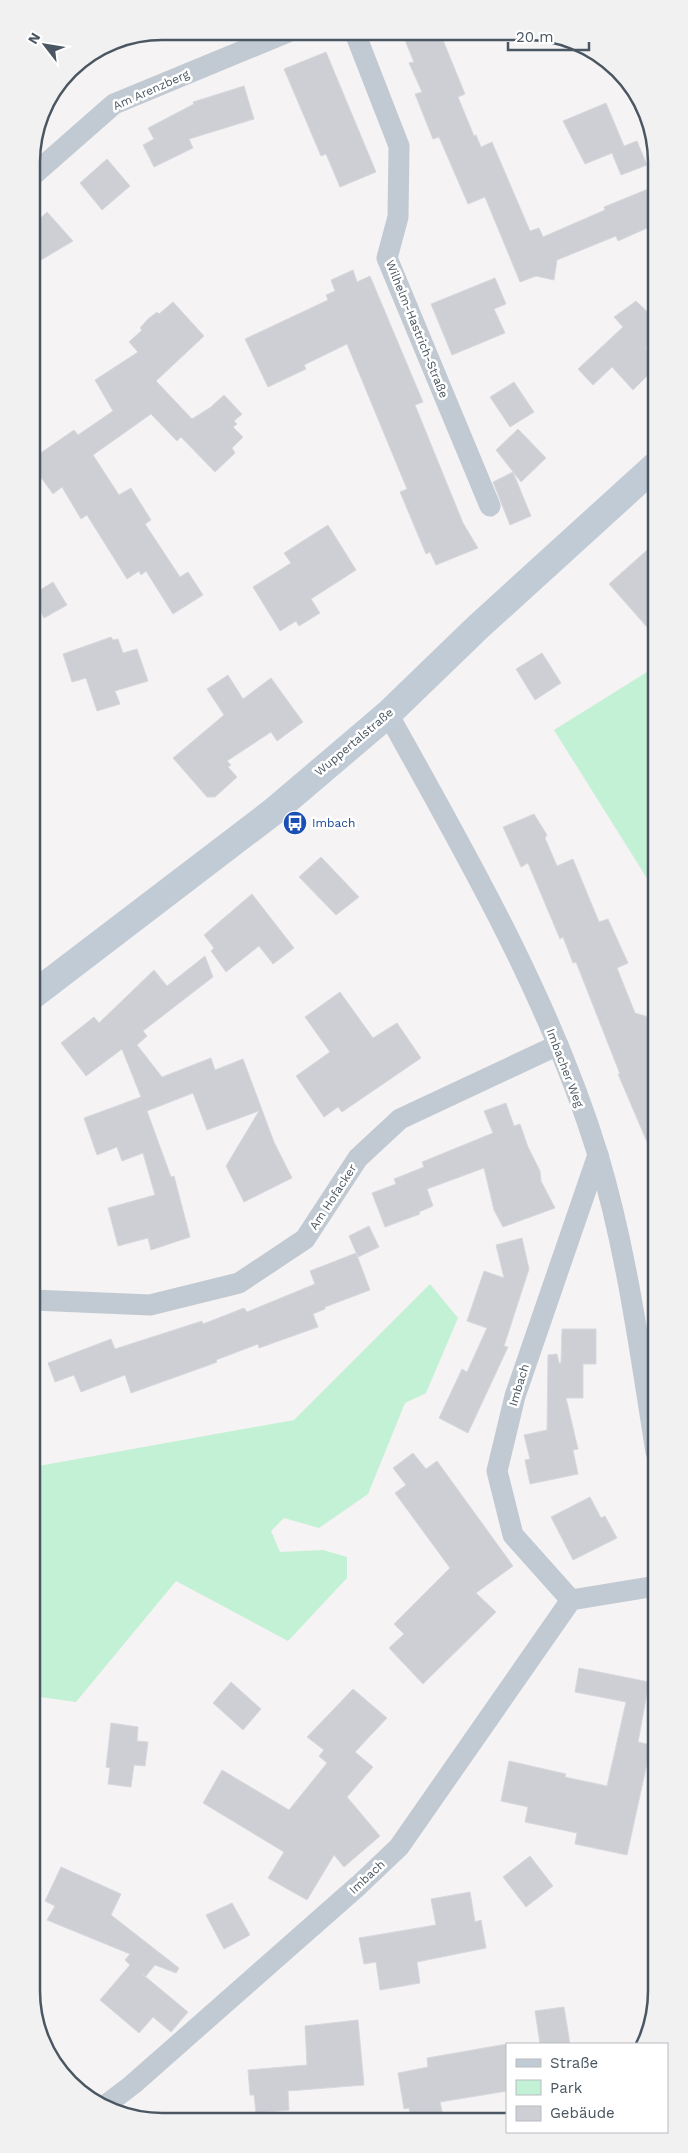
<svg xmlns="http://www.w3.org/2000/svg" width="688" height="2153" font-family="'Work Sans',sans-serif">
<rect width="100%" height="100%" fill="#f5f3f3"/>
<g fill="#c3f1d5">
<path d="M655 667V891L554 730Z"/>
<path d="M430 1284 458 1318 426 1393 405 1403 368 1494 319 1528 284 1518 271 1531 280 1552 323 1550 347 1557V1578L288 1641 176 1581 76 1702 33 1696V1467L294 1420Z"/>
</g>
<g fill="#cdcfd5" stroke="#d7d9de">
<path d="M402 33H440L465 94 458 97 474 136 476 135 481 147 492 142 530 231 539 228 543 237 605 210 604 207 648 189 654 205V225L618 241 616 236 557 260 554 280 536 276 520 282 485 197 468 204 439 137 433 139 415 94 422 92 409 63 414 62Z"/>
<path d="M326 52 376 172 340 187 326 154 321 156 284 69Z"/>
<path d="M244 86 254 119 189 139 193 148 154 167 143 145 154 139 148 128 194 104 193 102Z"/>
<path d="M606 103 624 146 637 141 647 165 621 175 612 153 585 164 563 121Z"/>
<path d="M107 159 130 186 102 210 80 183Z"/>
<path d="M47 212 73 241 41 260 32 248V226Z"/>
<path d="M353 270 357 282 370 276 423 402 415 405 463 523 478 548 436 565 430 552 426 554 400 492 407 489 347 344 304 365 306 369 268 387 245 339 328 300 326 295 335 291 331 280Z"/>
<path d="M495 278 506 304 494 309 505 333 452 355 431 304Z"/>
<path d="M636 301 655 319V341L649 343 646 349 655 357V368L633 390 612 367 593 385 578 369 623 327 614 317Z"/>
<path d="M173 302 204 336 156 381 192 419 211 407 224 395 242 414 234 421 237 424 233 427 243 437 232 448 235 453 215 472 181 437 177 441 151 414 93 455 119 495 131 488 151 520 145 524 180 577 188 572 203 595 173 614 146 571 141 575 139 571 127 579 87 515 81 519 62 487 53 494 32 465V459L74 430 78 435 113 411 95 380 138 352 129 342 142 330 140 328 148 319 157 312 159 314Z"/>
<path d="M514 382 534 412 510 427 490 397Z"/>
<path d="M518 429 546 458 521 482 496 450Z"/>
<path d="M513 472 531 516 510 525 493 482Z"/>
<path d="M328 525 356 570 311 599 320 613 299 626 296 621 280 631 253 587 291 563 284 553Z"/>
<path d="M655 543V636L609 584Z"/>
<path d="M53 582 67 605 44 618 32 595Z"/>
<path d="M111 637 113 640 118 639 123 653 137 649 148 681 115 691 120 704 97 711 86 678 72 682 63 654Z"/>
<path d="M542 653 561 683 535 700 516 669Z"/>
<path d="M228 675 243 699 271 678 303 722 277 741 271 732 227 761 231 765 228 767 237 777 215 797H207L173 758 224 715 207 689Z"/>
<path d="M534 814 547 835 545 838 557 866 573 859 599 922 608 919 628 963 617 968 635 1013 655 1019 652 1030 655 1039 656 1163 618 1074H620L576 962 573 963 563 937 560 939 528 863 521 867 503 827Z"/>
<path d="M321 857 359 897 336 915 299 877Z"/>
<path d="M252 894 294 948 273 964 259 946 226 972 211 951 214 948 204 935Z"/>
<path d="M205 956 213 977 143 1031 147 1036 137 1045 162 1077 211 1058 215 1070 243 1059 274 1142 292 1178 244 1202 226 1166 259 1111 207 1130 193 1093 147 1111 171 1177 174 1176 190 1237 151 1250 148 1238 118 1246 108 1208 155 1195 143 1153 122 1161 117 1147 97 1155 84 1118 141 1097 122 1049 86 1076 61 1043 94 1017 99 1023 154 970 167 986Z"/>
<path d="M340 992 373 1038 397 1023 421 1058 342 1112 338 1107 324 1117 296 1076 330 1052 305 1017Z"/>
<path d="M506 1103 514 1126 520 1124 528 1147 540 1171 541 1181 555 1208 503 1227 494 1210 484 1168 427 1189 433 1206 419 1212 420 1214 385 1227 372 1193 396 1184 394 1179 424 1167 422 1162 493 1133 484 1111Z"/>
<path d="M369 1226 379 1247 358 1257 349 1236Z"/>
<path d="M522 1238 529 1269 504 1346 508 1347 468 1433 439 1418 462 1369 467 1372 487 1328 467 1321 484 1271 504 1278 496 1245Z"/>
<path d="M356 1253 370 1290 325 1307V1309L313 1314 318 1327 259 1348 258 1344 216 1360 217 1362 212 1364 131 1393 125 1375 81 1392 74 1375 55 1382 48 1363 111 1339 115 1349 202 1321 203 1324 244 1308 247 1312 315 1284 310 1271Z"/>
<path d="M562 1329H596V1364H583V1398H566L578 1449 573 1450 578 1474 530 1484 525 1460 530 1459 524 1435 547 1430 548 1355 557 1354 559 1363H561Z"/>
<path d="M413 1453 426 1469 437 1461 513 1566 476 1593 496 1612 423 1684 389 1648 404 1634 394 1624 450 1568 395 1493 406 1485 393 1468Z"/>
<path d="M590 1497 601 1518 605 1516 617 1538 573 1560 551 1517Z"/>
<path d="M579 1668 649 1682 638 1742 651 1745 627 1855 575 1844 577 1833 525 1822 528 1807 501 1801 509 1761 566 1774 565 1777 607 1786 626 1702 575 1692Z"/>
<path d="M231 1682 261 1709 243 1730 213 1703Z"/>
<path d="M353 1689 387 1718 355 1752 373 1767 347 1797 380 1836 344 1867 334 1855 307 1900 268 1878 284 1852 203 1803 222 1770 289 1810 327 1763 319 1756 324 1750 307 1737Z"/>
<path d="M111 1723 138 1727 137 1741 148 1742 145 1766 134 1765 131 1787 108 1784 110 1768 106 1767Z"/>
<path d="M530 1856 553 1886 526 1907 503 1877Z"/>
<path d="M61 1867 121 1894 111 1915 179 1968 176 1973 155 1965 145 1977 141 1973 188 2012 171 2032 153 2017 139 2033 100 2000 130 1965 125 1960 130 1954 47 1920 55 1906 45 1901Z"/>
<path d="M470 1892 475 1922 481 1920 486 1948 417 1962 420 1983 380 1990 376 1962 364 1964 359 1938 436 1925 431 1899Z"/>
<path d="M232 1903 250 1935 224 1949 206 1915Z"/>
<path d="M564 2007 570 2044H540L535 2011Z"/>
<path d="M358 2020 364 2085 288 2091 289 2110 256 2113 254 2095H250L248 2070 307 2065 305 2026Z"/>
<path d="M507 2044V2091L440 2102 443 2116 411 2119 409 2108 404 2109 398 2073 428 2067 427 2058Z"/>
</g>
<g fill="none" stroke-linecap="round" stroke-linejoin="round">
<path stroke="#c1cad2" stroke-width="10" d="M653 348 655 350"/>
<g stroke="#c1cad2" stroke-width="21">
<path d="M355 33 399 146 398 217 387 258 490 506"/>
<path d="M32 176 114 104 288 32"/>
<path d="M388 714C467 856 550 999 598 1155 627 1252 640 1352 656 1452"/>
<path d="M33 1300 150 1305 239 1283 305 1239 358 1158 400 1119 558 1045"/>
<path d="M571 1600 513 1535 497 1471 515 1396 598 1155"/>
<path d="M107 2104 132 2085 359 1885 399 1847 571 1600 656 1586"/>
</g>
<path stroke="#c1cbd6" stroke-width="28" d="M33 995 274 811 388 714 478 627 655 466"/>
</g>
<defs>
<g id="bus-disc" transform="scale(1.25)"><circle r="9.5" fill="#1a4fb4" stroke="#fff"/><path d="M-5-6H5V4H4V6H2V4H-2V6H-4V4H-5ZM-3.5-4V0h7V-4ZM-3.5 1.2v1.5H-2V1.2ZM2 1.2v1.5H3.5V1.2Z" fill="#fff"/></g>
</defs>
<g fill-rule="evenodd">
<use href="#bus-disc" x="295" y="823"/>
</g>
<g text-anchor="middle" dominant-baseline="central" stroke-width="5" stroke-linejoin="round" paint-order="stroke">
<g font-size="12" fill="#4a5661" stroke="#fff">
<text transform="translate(151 90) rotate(-24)">Am Arenzberg</text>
<text transform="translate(417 329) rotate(68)">Wilhelm-Hastrich-Straße</text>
<text transform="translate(354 742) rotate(-40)">Wuppertalstraße</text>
<text transform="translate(565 1068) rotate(69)">Imbacher Weg</text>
<text transform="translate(333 1197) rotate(-57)">Am Hofacker</text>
<text transform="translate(519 1385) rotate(-73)">Imbach</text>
<text transform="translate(367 1877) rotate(-43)">Imbach</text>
</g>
<g font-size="12" fill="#164399" stroke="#fff" text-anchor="start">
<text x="312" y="823">Imbach</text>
</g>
</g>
<path d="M0 0H688V2153H0ZM162 40H526A122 122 0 0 1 648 162V1991A122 122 0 0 1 526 2113H162A122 122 0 0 1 40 1991V162A122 122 0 0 1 162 40Z" fill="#f1f1f2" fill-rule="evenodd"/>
<path fill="none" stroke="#4a5661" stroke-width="2.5" d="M162 40H526A122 122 0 0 1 648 162V1991A122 122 0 0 1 526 2113H162A122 122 0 0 1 40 1991V162A122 122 0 0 1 162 40Z"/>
<rect x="506" y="2043" width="162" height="90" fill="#ffffff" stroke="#b7bbc0"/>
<rect x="516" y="2059" width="25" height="8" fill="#c1cbd6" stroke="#b7bbc0"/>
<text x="550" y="2068" font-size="15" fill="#4a5661">Straße</text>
<rect x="516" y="2080" width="25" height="15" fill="#c3f1d5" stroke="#b7bbc0"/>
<text x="550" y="2093" font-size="15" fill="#4a5661">Park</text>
<rect x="516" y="2106" width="25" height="15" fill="#cdcfd5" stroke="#b7bbc0"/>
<text x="550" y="2118" font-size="15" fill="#4a5661">Gebäude</text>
<g transform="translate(45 45) rotate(301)" stroke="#ffffff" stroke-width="4" paint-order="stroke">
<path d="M0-4L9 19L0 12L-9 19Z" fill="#4a5661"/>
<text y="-8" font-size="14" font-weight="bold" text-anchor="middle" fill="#4a5661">N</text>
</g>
<path d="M508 42v8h81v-8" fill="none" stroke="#4a5661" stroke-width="2.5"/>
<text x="516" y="42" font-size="15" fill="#4a5661" stroke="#ffffff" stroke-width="4" paint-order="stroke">20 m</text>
</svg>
